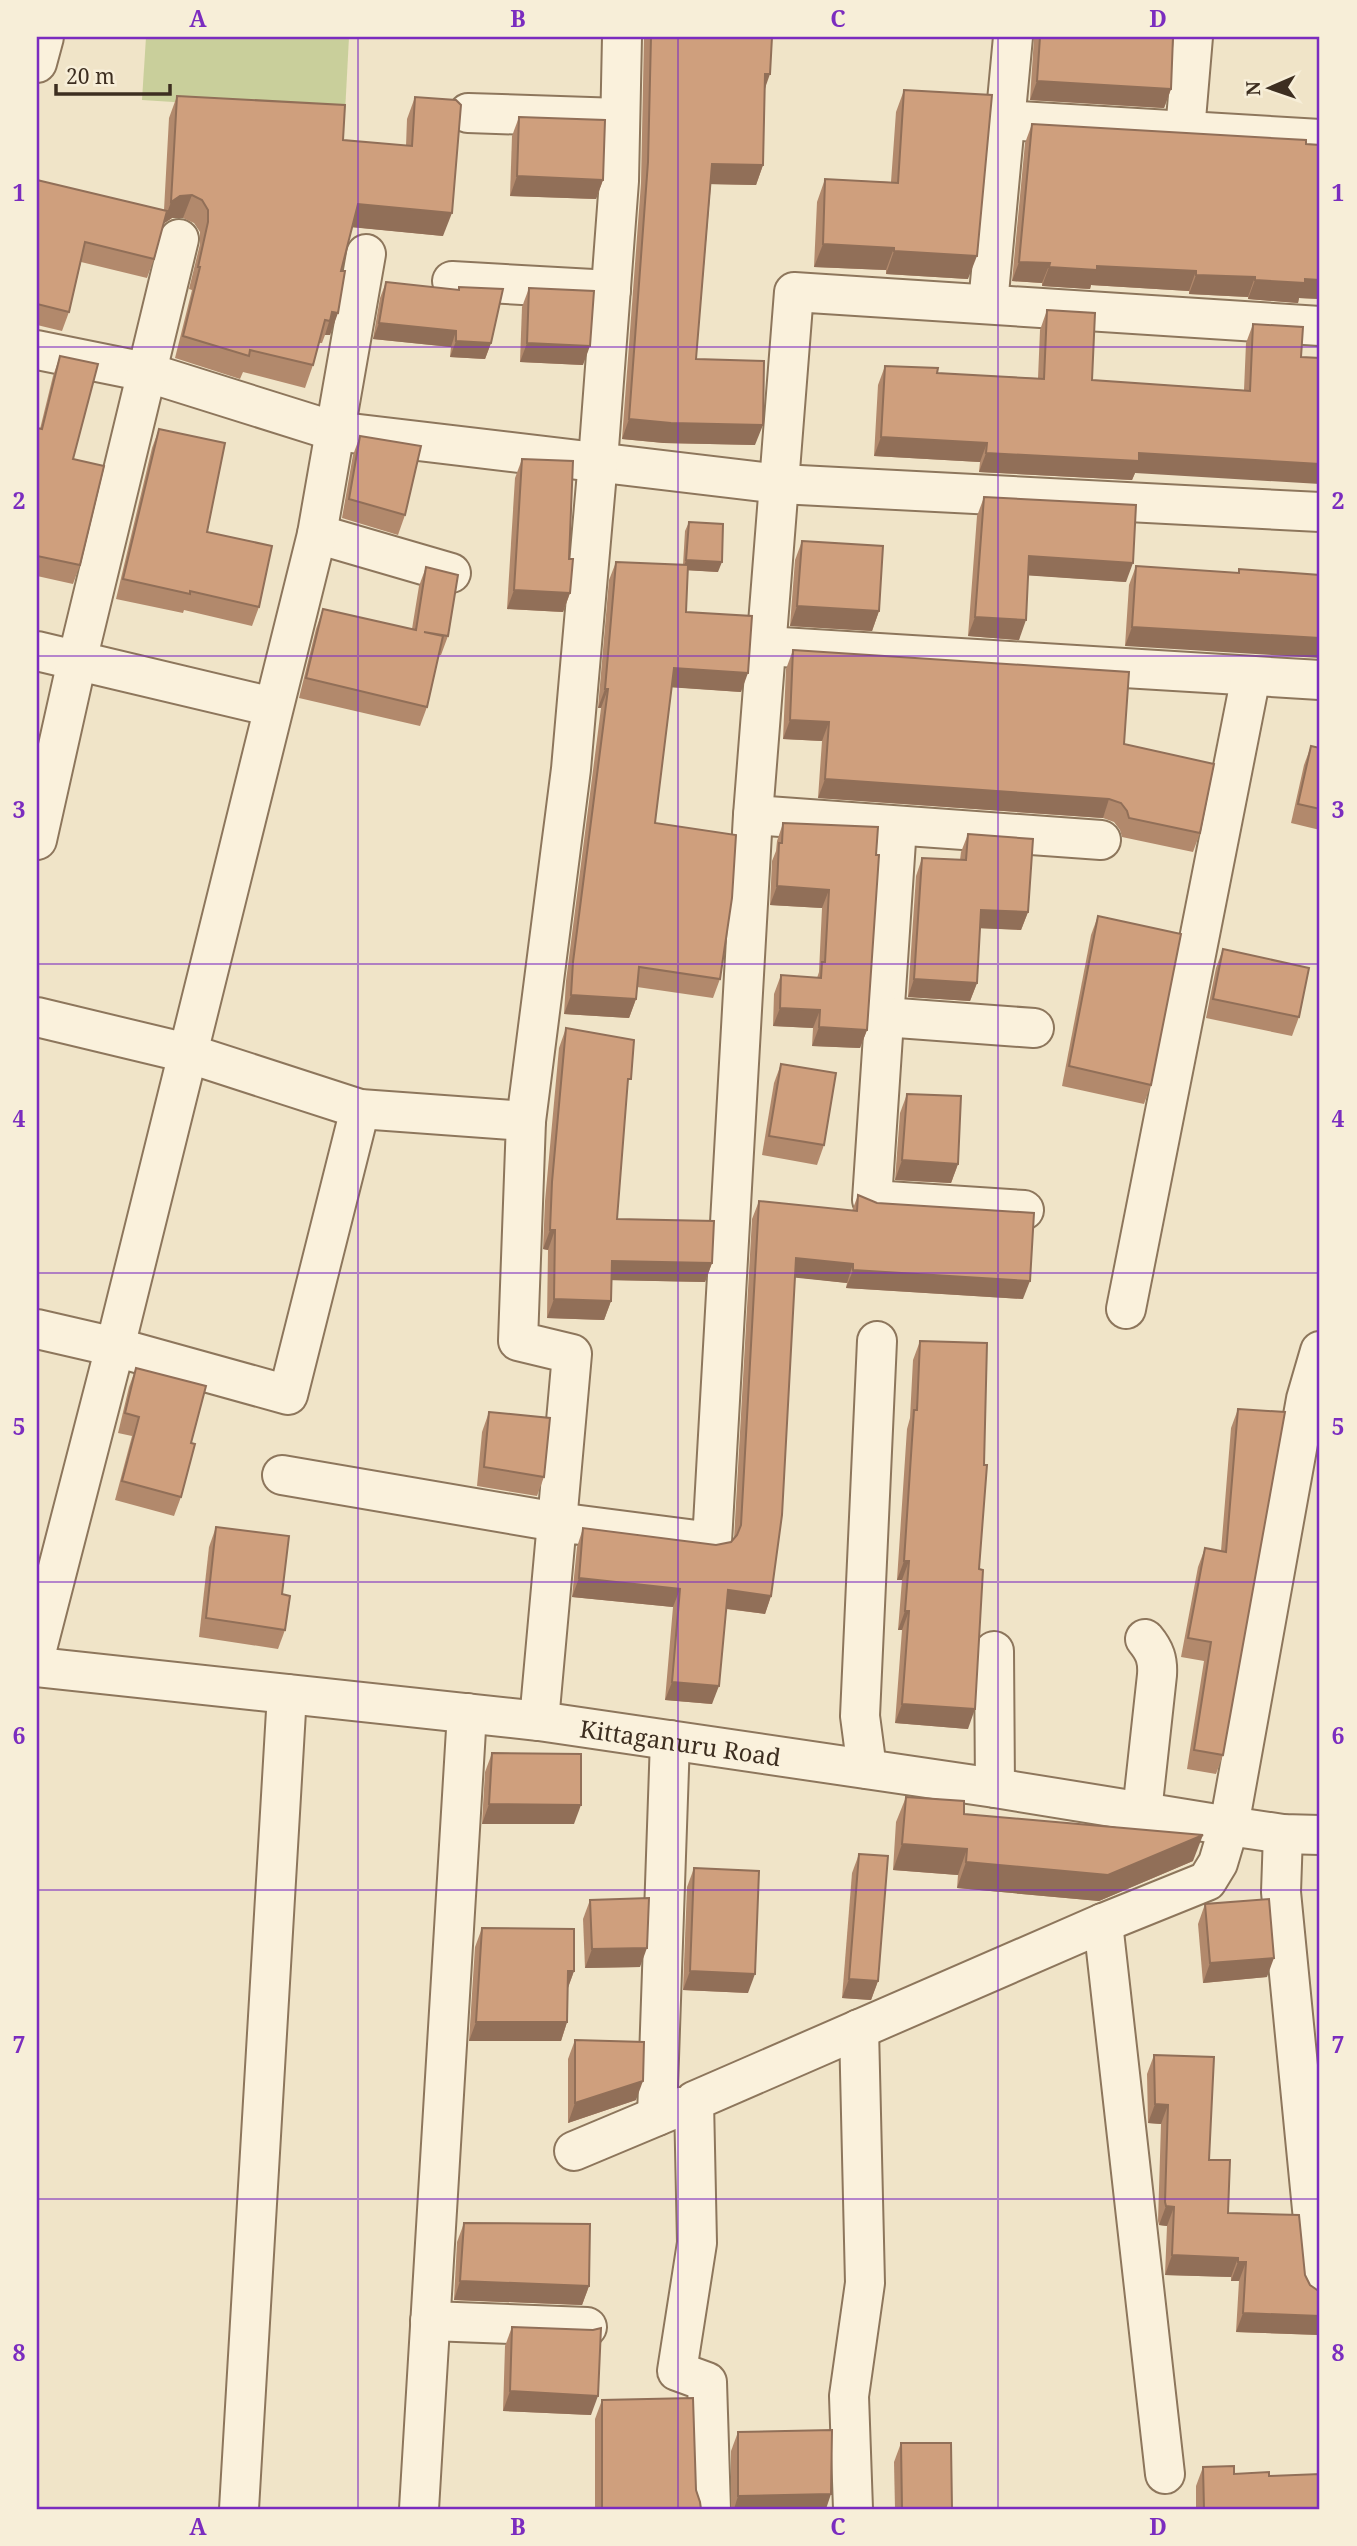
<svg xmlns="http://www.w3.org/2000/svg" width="1357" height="2546" font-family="'Noto Serif',serif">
<rect width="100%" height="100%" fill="#f0e4c8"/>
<path fill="#c9cf9b" d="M146 37H349L345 113 142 100Z"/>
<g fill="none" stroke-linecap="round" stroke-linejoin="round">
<g stroke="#8d765c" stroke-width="42">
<g id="minor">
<path d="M37 63 44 37"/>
<path d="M468 113 620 118"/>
<path d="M1005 120 1320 139"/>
<path d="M1185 131 1193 37"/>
<path d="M452 281 611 290"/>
<path d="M988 304 1013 37"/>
<path d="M37 350 146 372 334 431 780 484 1320 512"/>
<path d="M317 534 451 573"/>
<path d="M765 646 1320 680"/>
<path d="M37 651 273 707"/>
<path d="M753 815 1101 840"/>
<path d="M897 826 872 1200 1024 1210"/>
<path d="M37 840 77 661 179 239"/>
<path d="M37 1017 187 1053 360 1109 526 1121 518 1341 572 1354 557 1522 282 1475"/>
<path d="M884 1017 1034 1028"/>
<path d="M526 1121 571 769 598 461 619 181 622 37"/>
<path d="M1126 1309 1251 676"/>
<path d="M37 1329 115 1347 288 1395 360 1109"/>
<path d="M37 1649 115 1347 317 534 366 254"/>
<path d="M994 1651 995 1788"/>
<path id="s1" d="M37 1667 539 1721 995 1788 1229 1826 1283 1834 1320 1835"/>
<path d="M539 1721 557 1522 712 1542 753 815 794 292 1320 326"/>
<path d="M867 1769 860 1716 877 1341"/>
<path d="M1142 1812 1157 1675C1158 1660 1155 1651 1145 1639"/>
<path d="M1283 1834 1281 1892 1320 2291"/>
<path d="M1103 1923 1165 2474"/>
<path d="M657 2116 670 1740"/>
<path d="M574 2151 679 2107"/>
<path d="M430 2321 587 2327"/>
<path d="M239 2509 287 1694"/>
<path d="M419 2509 467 1713"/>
<path d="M711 2509 707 2382 677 2371 697 2243 694 2101 1103 1923 1207 1881 1218 1863 1229 1826 1306 1399 1320 1351"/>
<path d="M853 2509 849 2396 865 2283 859 2029"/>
</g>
</g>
<use href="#minor" stroke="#faf1dc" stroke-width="38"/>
</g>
<g fill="#b2896c">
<path d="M644 37H772L765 90 763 165 756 185 711 184 696 359 755 445 664 443 622 439 641 183Z"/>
<path d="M1034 37H1173L1171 89 1164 108 1030 100Z"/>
<path d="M904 90 968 279 886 274V270L814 267 817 202 825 179 891 182 896 112Z"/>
<path d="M177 96 343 140 406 146 407 119 415 97 443 236 352 227 341 271 330 335H325L322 343H319L313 365 305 388 243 372 240 379 175 358 192 290 189 289 200 244V232L194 223 183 218H172L163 224 154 259 147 278 81 262 69 312 62 331 37 325V180L164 210 169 118Z"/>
<path d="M519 117 603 180 596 199 510 196 512 136Z"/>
<path d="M1032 124 1320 145V299L1299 298 1298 303 1248 299V297L1189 294V291L1091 285 1090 289 1042 286V283L1012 281 1025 143Z"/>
<path d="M386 282 458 290 459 287 491 343 485 359 450 357 451 347 373 339 380 298Z"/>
<path d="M529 288 583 365 520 362 522 307Z"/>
<path d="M1047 310 1092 380 1244 390 1246 343 1253 324 1301 357 1135 473 1132 480 979 472 980 462 874 456 878 385 885 366 937 373 1038 378 1040 330Z"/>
<path d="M60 356 73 459 80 565 73 584 37 576V428L40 429 53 376Z"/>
<path d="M159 429 207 532 259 607 252 626 184 610 183 613 116 599 152 448Z"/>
<path d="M360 436 405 515 398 535 342 518 353 455Z"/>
<path d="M522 459 569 559 570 593 563 612 507 609 515 478Z"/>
<path d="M984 497 1126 582 1028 575 1019 640 968 636 977 516Z"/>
<path d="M689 522 718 572 687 570 686 612 741 692 672 687 655 823 720 979 713 998 637 987 636 999 629 1018 564 1014 566 981 601 708H598L609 580 616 562 683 565 685 531Z"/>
<path d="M802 541 879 611 872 631 790 626 795 560Z"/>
<path d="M1136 566 1238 573 1239 569 1320 575 1125 646 1129 585Z"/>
<path d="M426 567 448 636 441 655H438L427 707 420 726 299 698 316 629 323 609 412 629 419 586Z"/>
<path d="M793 650 1124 744 1200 833 1193 852 1122 837 1120 830 1114 822 1103 818 818 798 822 741 783 739 786 669Z"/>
<path d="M1311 746 1320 748V830L1291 823 1304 765Z"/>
<path d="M783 823 878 827 867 1030 860 1048 812 1046 813 1028 773 1026 774 994 781 975 817 978 819 972 822 908 770 905 772 861 776 851 777 841Z"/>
<path d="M968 834 1028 912 1021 930 980 928 977 983 970 1001 908 997 916 876 922 858 960 860 961 852Z"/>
<path d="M1098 916 1151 1085 1144 1104 1062 1086 1091 935Z"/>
<path d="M1223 949 1299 1017 1292 1036 1206 1018 1216 968Z"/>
<path d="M566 1028 627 1091 617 1219 712 1263 705 1282 611 1280V1301L604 1320 547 1318 548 1250 543 1249 545 1201 559 1048Z"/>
<path d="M781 1064 824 1145 817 1165 762 1155 774 1083Z"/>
<path d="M907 1094 958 1164 951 1183 895 1180 900 1113Z"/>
<path d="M858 1195 1023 1299 846 1288 847 1283 795 1277 771 1596 765 1614 726 1609 712 1704 665 1700 673 1607 572 1597 577 1547 583 1528 716 1545 731 1542 734 1539 752 1219 759 1201 852 1211Z"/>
<path d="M920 1341 968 1729 895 1723 902 1630H898L902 1580H897L907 1429 910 1418 913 1360Z"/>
<path d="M136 1368 181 1497 174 1516 115 1500 132 1436 118 1433 129 1387Z"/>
<path d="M1238 1409 1223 1755 1216 1774 1187 1769 1204 1661 1181 1657 1198 1567 1205 1548 1221 1551 1231 1428Z"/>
<path d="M489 1412 544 1477 537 1496 477 1486 482 1432Z"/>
<path d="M216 1527 282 1594 285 1630 278 1649 199 1637 209 1547Z"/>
<path d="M492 1753 574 1824H482L485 1772Z"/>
<path d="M906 1797 964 1814 1193 1861 1099 1901 957 1888 958 1875 893 1870 896 1822Z"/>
<path d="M859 1854 878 1981 871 2000 842 1998 852 1873Z"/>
<path d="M694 1868 748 1993 683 1990 687 1887Z"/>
<path d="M590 1900 640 1967 585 1968 583 1919Z"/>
<path d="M1205 1904 1267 1977 1203 1983 1198 1924Z"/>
<path d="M482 1928 574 1971 568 1988 567 2022 561 2041H469L475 1947Z"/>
<path d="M575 2040 636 2100 568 2123V2059Z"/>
<path d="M1154 2055 1209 2160 1228 2213 1305 2275 1310 2285 1320 2292V2335L1236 2332 1239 2281H1231V2277L1165 2275 1167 2226 1159 2225 1158 2221 1161 2124 1148 2123 1147 2074Z"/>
<path d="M464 2223 589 2286 582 2305 454 2300 457 2242Z"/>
<path d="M512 2327 591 2415 503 2411 505 2346Z"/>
<path d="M602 2400 696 2490 701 2509H595V2419Z"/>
<path d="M738 2432 826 2509H731V2451Z"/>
<path d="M901 2443 952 2509H895L894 2462Z"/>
<path d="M1203 2467 1234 2474 1269 2476 1320 2509H1196V2486Z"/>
</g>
<g fill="#916f58">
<path d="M765 74H770L763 94Z"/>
<path d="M1037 81 1171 89 1164 108 1030 100Z"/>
<path d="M712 164 763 165 756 185 705 184Z"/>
<path d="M517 176 603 180 596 199 510 196Z"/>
<path d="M192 195 183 218H172L163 224 171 202 180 196Z"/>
<path d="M358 204 452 213 443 236 350 227Z"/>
<path d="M823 244 894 248 886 270 814 267Z"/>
<path d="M894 251 977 256 968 279 886 274Z"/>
<path d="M1019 262 1050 263 1042 283 1012 281Z"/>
<path d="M1097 266 1196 271 1189 291 1091 285 1090 289 1042 286 1049 267Z"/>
<path d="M1196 275 1255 277 1248 297 1189 294Z"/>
<path d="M1305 279 1320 280V299L1299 298 1298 303 1248 299 1255 280Z"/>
<path d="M332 312 338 313 330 335H325Z"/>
<path d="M379 323 456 331 451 347 373 339Z"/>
<path d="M456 341 491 343 485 359 450 357Z"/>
<path d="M527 343 590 346 583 365 520 362Z"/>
<path d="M629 419 763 425 755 445 664 443 622 439Z"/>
<path d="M881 437 987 443 980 462 874 456Z"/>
<path d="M986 453H1139L1320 464V484L1135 473 1132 480 979 472Z"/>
<path d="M1029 556 1133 563 1126 582 1022 575Z"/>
<path d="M686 560 722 562 718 572 683 570Z"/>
<path d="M514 590 570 593 563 612 507 609Z"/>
<path d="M797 606 879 611 872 631 790 626Z"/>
<path d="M975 617 1026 620 1019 640 968 636Z"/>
<path d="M1132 627 1320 638V658L1125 646Z"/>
<path d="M674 668 748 673 741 692 667 687Z"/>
<path d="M605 689H608L601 708H598Z"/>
<path d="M790 720 829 722 822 741 783 739Z"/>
<path d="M825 779 1109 799 1103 818 818 798Z"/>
<path d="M777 886 829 890 822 908 770 905Z"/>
<path d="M981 910 1028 912 1021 930 974 928Z"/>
<path d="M914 979 977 983 970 1001 908 997Z"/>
<path d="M571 995 636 999 629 1018 564 1014Z"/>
<path d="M780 1008 820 1010 813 1028 773 1026Z"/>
<path d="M819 1027 867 1030 860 1048 812 1046Z"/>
<path d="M902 1160 958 1164 951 1183 895 1180Z"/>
<path d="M550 1230H555L548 1250 543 1249Z"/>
<path d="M796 1258 853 1264 847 1283 789 1277Z"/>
<path d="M612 1261 712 1263 705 1282 605 1280Z"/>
<path d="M853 1270 1030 1281 1023 1299 846 1288Z"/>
<path d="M554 1299 611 1301 604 1320 547 1318Z"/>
<path d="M904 1561H909L902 1580H897Z"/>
<path d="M579 1578 680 1589 673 1607 572 1597Z"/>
<path d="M728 1590 771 1596 765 1614 721 1608Z"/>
<path d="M905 1611H909L902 1630H898Z"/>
<path d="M672 1682 719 1686 712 1704 665 1700Z"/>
<path d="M902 1704 975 1709 968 1729 895 1723Z"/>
<path d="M489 1804 581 1805 574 1824H482Z"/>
<path d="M1203 1835 1193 1861 1099 1901 957 1888 966 1862Z"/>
<path d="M902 1844 967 1849 958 1875 893 1870Z"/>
<path d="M647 1948 640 1967 585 1968 592 1949Z"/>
<path d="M1274 1958 1267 1977 1203 1983 1210 1963Z"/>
<path d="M568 1971H574L567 1990Z"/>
<path d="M690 1971 755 1974 748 1993 683 1990Z"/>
<path d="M849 1979 878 1981 871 2000 842 1998Z"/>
<path d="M476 2022H567L561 2041H469Z"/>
<path d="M643 2081 636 2100 568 2123 575 2103Z"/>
<path d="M1155 2104 1168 2105 1161 2124 1148 2123Z"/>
<path d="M1166 2206 1174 2207 1167 2226 1159 2225Z"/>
<path d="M1172 2255 1238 2258 1231 2277 1165 2275Z"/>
<path d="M1238 2262H1246L1239 2281H1231Z"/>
<path d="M460 2281 589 2286 582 2305 454 2300Z"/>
<path d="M1243 2313 1320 2316V2335L1236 2332Z"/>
<path d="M510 2391 598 2396 591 2415 503 2411Z"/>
<path d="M831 2494 826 2509H734L738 2496Z"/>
</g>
<g fill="#cf9f7d" stroke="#916f58" stroke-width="2">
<path d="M651 37H772L770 74H765L763 165 712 164 696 359 764 361 763 425 671 423 629 419 648 162Z"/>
<path d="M1040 37H1173L1171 89 1037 81Z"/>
<path d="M904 90 992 95 977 256 894 251V248L823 244 825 179 898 183Z"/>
<path d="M177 96 345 105 343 140 412 146 415 97 456 100 461 105 452 213 358 204 341 271H345L338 313 332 312 330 321 325 320 313 365 250 350 249 356 183 336 200 267H198L208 222V210L202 200 192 195 180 196 171 202Z"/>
<path d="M519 117 605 120 603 180 517 176Z"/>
<path d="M1032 124 1306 140V144L1320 145V280L1305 279V283L1255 280V277L1196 275V271L1097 266V270L1049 267 1050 263 1019 262Z"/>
<path d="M37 180 167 211 154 259 85 242 69 312 37 304Z"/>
<path d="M386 282 459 290V287L503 289 491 343 456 341V331L379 323Z"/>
<path d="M529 288 594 291 590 346 527 343Z"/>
<path d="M1047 310 1095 313 1092 380 1250 391 1253 324 1303 327 1301 357 1320 358V464L1139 453V461L986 453 987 443 881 437 885 366 938 368 937 373 1044 379Z"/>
<path d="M60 356 98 364 73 459 104 466 80 565 37 556V428L42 429Z"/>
<path d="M159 429 225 443 207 532 272 546 259 607 190 591V594L123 579Z"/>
<path d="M360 436 421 446 405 515 349 499Z"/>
<path d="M522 459 573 461 569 559H573L570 593 514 590Z"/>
<path d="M984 497 1136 505 1133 563 1029 556 1026 620 975 617Z"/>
<path d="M689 522 723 524 722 562 686 560Z"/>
<path d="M802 541 883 546 879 611 797 606Z"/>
<path d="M616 562 688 565 686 612 752 616 748 673 674 668 655 823 736 835 732 898 720 979 639 967 636 999 571 995 573 962 608 689H605Z"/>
<path d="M1136 566 1239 573V569L1320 575V638L1132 627Z"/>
<path d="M426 567 458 575 448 636 424 632 443 636 427 707 306 678 323 609 416 630Z"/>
<path d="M793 650 1129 672 1124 744 1214 764 1200 833 1129 818 1127 811 1121 803 1109 799 825 779 829 722 790 720Z"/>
<path d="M1311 746 1320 748V809L1298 804Z"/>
<path d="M783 823 878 827 876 855H879L867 1030 819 1027 820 1010 780 1008 781 975 821 978 822 962H825L829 890 777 886 779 843H782Z"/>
<path d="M968 834 1033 839 1028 912 981 910 977 983 914 979 922 858 966 860Z"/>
<path d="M1098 916 1181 934 1151 1085 1069 1066Z"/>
<path d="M1223 949 1309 968 1299 1017 1213 999Z"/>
<path d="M566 1028 634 1040 631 1079H628L617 1219 714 1221 712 1263 612 1261 611 1301 554 1299 555 1230H550L552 1182Z"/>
<path d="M781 1064 836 1073 824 1145 769 1136Z"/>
<path d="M907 1094 961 1096 958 1164 902 1160Z"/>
<path d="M858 1195 877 1203 1034 1213 1030 1281 853 1270V1264L796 1258 782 1515 771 1596 728 1590 719 1686 672 1682 680 1589 579 1578 583 1528 716 1545 731 1542 737 1535 741 1525 759 1201 857 1211Z"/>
<path d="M920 1341 987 1343 984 1465H987L979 1569 983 1570 975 1709 902 1704 909 1611H905L909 1561H904L914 1410H917Z"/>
<path d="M136 1368 206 1386 191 1443 195 1444 181 1497 122 1481 139 1417 125 1413Z"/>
<path d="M1238 1409 1285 1412 1223 1755 1194 1750 1211 1642 1188 1638 1205 1548 1226 1552Z"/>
<path d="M489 1412 550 1418 544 1477 484 1467Z"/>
<path d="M216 1527 289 1536 282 1594 290 1596 285 1630 206 1618Z"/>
<path d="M492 1753 581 1754V1805L489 1804Z"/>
<path d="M906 1797 964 1801V1814L1203 1835 1108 1875 966 1862 967 1849 902 1844Z"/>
<path d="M859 1854 888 1856 878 1981 849 1979Z"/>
<path d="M694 1868 759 1871 755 1974 690 1971Z"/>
<path d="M649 1898 647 1948 592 1949 590 1900Z"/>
<path d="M1269 1899 1274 1958 1210 1963 1205 1904Z"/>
<path d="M482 1928 574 1929V1971H568L567 2022H476Z"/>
<path d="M575 2040 644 2042 643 2081 575 2103Z"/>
<path d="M1154 2055 1214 2057 1209 2160H1230L1228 2213 1299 2215 1305 2275 1310 2285 1320 2292V2316L1243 2313 1246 2262H1238V2258L1172 2255 1174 2207 1166 2206 1165 2202 1168 2105 1155 2104Z"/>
<path d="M464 2223 590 2224 589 2286 460 2281Z"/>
<path d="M512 2327 593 2330 601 2328 598 2396 510 2391Z"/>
<path d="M693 2398 696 2490 700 2502 701 2509H602V2400Z"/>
<path d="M832 2430 831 2494 738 2496V2432Z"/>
<path d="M901 2443H951L952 2509H902Z"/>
<path d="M1234 2466V2474L1269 2472V2476L1320 2474V2509H1204L1203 2467Z"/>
</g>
<path fill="none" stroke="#7b2cbf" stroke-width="2" stroke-opacity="0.55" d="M358 37V2509M678 37V2509M998 37V2509M37 347H1320M37 656H1320M37 964H1320M37 1273H1320M37 1582H1320M37 1890H1320M37 2199H1320"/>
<g text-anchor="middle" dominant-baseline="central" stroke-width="5" stroke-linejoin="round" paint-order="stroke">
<g font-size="24" fill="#3d2e20" stroke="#f7eed8">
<text stroke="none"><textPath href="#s1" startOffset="648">Kittaganuru Road</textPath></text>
</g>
</g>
<rect width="1357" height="2546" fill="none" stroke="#f7eed8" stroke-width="77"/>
<g transform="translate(1270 88) rotate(268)" stroke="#f7eed8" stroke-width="5" paint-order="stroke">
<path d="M0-5L12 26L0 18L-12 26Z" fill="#3d2e20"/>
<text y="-10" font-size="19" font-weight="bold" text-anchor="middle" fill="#3d2e20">N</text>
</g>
<path d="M56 84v10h114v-10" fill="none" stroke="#3d2e20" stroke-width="3.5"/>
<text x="66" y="84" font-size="21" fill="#3d2e20" stroke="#f7eed8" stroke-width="5" paint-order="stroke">20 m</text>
<rect x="38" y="38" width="1280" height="2470" fill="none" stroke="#7b2cbf" stroke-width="2.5"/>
<g font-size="23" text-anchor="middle" font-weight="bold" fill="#7b2cbf">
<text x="198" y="27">A</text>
<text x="518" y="27">B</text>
<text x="838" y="27">C</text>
<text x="1158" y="27">D</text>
<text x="19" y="201">1</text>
<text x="1338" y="201">1</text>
<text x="19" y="509">2</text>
<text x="1338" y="509">2</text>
<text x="19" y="818">3</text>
<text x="1338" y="818">3</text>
<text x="19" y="1127">4</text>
<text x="1338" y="1127">4</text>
<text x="19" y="1435">5</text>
<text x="1338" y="1435">5</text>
<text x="19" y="1744">6</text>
<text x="1338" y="1744">6</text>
<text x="19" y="2053">7</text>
<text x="1338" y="2053">7</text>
<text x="19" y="2361">8</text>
<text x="1338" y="2361">8</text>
<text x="198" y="2535">A</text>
<text x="518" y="2535">B</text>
<text x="838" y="2535">C</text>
<text x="1158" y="2535">D</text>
</g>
</svg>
